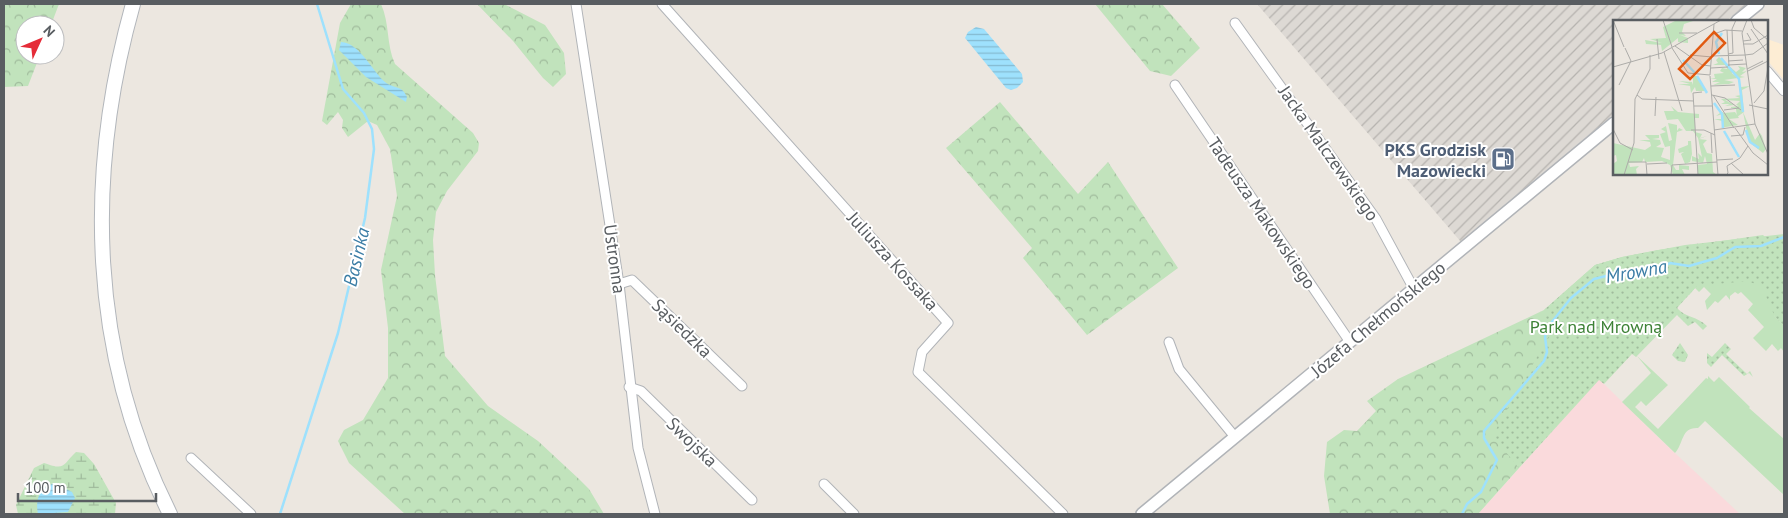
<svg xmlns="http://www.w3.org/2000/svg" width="1788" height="518" font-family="'PT Sans',sans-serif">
<defs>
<pattern id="industrial-furrows" width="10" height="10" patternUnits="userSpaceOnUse" patternTransform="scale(1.25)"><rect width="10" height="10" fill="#ddd9d4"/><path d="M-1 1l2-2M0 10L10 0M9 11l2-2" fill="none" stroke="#b6b3af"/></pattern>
<pattern id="forest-crowns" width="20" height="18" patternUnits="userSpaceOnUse" patternTransform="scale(1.25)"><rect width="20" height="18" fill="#c1e3bc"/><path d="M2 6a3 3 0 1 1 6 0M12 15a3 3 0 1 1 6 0" fill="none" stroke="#a0bb9c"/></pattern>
<pattern id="wetland-marsh" width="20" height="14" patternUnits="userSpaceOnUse" patternTransform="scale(1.25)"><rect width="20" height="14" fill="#c1e3bc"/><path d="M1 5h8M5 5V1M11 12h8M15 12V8" fill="none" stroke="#a0bb9c"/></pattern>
<pattern id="park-dots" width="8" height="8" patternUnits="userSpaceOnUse" patternTransform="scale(1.25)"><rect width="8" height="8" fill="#c1e3bc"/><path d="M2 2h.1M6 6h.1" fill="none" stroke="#a0bb9c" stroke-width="1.8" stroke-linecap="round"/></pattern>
<pattern id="water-rules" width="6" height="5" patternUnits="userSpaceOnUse" patternTransform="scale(1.25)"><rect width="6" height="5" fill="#9ee1fd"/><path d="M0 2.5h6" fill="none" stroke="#84bad0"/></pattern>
</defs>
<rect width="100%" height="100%" fill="#ece7e0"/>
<path fill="#fdedd4" d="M1767 39 1784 45V80L1767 60Z"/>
<path fill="url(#industrial-furrows)" d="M1257 4H1747L1726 21H1614V114L1461 242Z"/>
<path fill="#fadadc" d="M1599 379 1660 439 1740 514H1478Z"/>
<g fill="#c1e3bc">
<path d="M1766 279 1775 317 1784 326V352L1781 348 1778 351 1772 344 1766 351 1753 338 1764 327 1748 310 1753 304 1741 292 1738 294 1735 292 1730 296V300L1726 295 1718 303 1715 301 1707 310 1705 301 1711 294 1704 287 1699 292 1695 288 1689 295 1688 283Z"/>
<path d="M1637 356 1668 385 1646 406 1641 401 1635 407 1658 429 1706 378 1708 379V376L1714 382 1719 377 1750 407 1749 408 1784 439V495L1705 421 1698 428C1681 427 1684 443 1675 453L1622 402 1651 373Z"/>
</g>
<g fill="url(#forest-crowns)">
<path d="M4 4H59L51 25H25V55H40L28 86 4 87Z"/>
<path d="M351 4H381C390 24 386 44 395 64L473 133 479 143 478 151 447 191 436 212 433 240 435 275 445 356 488 406 538 441 579 479 589 489 604 514H405L349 463 338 441 344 430 363 420 388 378V328L381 270 397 196 390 149 377 125 368 121 348 137 342 128 343 120 338 112 327 125 322 121 340 23Z"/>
<path d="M477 4H504L545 25 564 53 566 74 553 87 543 78 513 41Z"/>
<path d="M1095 4H1162L1200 48 1171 76 1150 71Z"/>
<path d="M1000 102 1078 194 1108 162 1178 268 1087 335 1023 258 1032 248 946 148Z"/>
<path d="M1784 234V326L1775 317 1766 279 1686 276 1517 465 1519 468 1478 514H1330L1324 476 1327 442 1344 430 1357 431 1376 411 1367 401 1398 379 1544 310 1595 265 1622 257 1685 245Z"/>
</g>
<path fill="url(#wetland-marsh)" d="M76 452 84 453 94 464 116 503 115 514H18L16 505 34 468 44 463C66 471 62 465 76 452Z"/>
<g fill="url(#park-dots)">
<path d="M1763 235 1765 237 1783 235 1784 326 1775 317 1762 287 1748 281 1697 286 1677 308C1686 318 1697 316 1707 326L1703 330 1695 322 1688 326 1677 315 1636 357 1632 354 1604 384 1599 380 1519 468 1496 440 1495 431 1550 334 1544 310 1595 265 1622 257 1658 250Z"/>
<path d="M1680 343 1688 355 1685 362 1678 361 1672 355Z"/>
<path d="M1725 343 1731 349 1726 354 1747 374 1750 371 1753 377 1749 373 1744 376 1722 355 1711 367 1707 363V353L1712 357Z"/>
</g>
<g fill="url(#water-rules)">
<path d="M976 27 984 29 1022 74 1023 82 1017 88 1011 90 1006 88 965 38 968 32Z"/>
<path d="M341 42C360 43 372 71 385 82 394 89 402 85 407 97L406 102 366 77 339 50Z"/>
<path d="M54 483 72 492 75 498 68 512 38 514C35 499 39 489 54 483Z"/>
</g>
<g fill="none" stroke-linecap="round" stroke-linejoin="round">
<g stroke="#9ee1fd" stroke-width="2.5">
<path d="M280 514 338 333 365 218 374 149 372 129 364 113 343 89 317 4"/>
<path d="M1462 514 1467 504 1481 492 1497 460 1484 438V431L1544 361 1547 352 1545 337 1547 328 1571 298 1594 279 1614 274 1631 275 1644 268H1661L1670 263 1689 266 1717 258 1735 247 1761 246 1784 237"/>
</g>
<g stroke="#b1b4b8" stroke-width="11">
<g id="minor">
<path d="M576 4 619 284 638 448 655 514"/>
<path d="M662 4 948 323 922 352 918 372 1063 514"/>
<path d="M1235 23 1376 219 1414 289"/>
<path d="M1767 71 1784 91"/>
<path d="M1175 85 1350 342"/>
<path d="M619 284 632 280 742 386"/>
<path d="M1169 342 1179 369 1235 437"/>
<path d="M629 387 641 391 752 500"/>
<path d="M191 458 251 514"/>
<path d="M824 484 854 514"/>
</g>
</g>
<g stroke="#b1b4b8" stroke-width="14">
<g id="tertiary">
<path d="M1737 21 1758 4"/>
<path d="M1142 514 1614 123"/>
</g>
</g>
<g stroke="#b2b6bb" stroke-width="16">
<path id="secondary" d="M133 4C85 175 89 353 170 514"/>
</g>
<use href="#minor" stroke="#fff" stroke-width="9"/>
<use href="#tertiary" stroke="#fff" stroke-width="11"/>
<use href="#secondary" stroke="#fff" stroke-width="14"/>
</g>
<defs>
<g id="fuel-square" transform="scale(1.25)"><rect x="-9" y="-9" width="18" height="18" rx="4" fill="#5c6f8a" stroke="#fff"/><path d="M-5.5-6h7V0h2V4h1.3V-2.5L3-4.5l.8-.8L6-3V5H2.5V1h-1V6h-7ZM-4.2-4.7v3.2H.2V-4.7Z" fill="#fff"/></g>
</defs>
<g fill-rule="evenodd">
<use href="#fuel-square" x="1503" y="159"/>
</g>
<g text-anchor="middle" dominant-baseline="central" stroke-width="4" stroke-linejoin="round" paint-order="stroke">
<g font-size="18" font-weight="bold" fill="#4e5e75" stroke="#fff" text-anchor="end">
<text x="1486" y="149">PKS Grodzisk<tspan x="1486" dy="21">Mazowiecki</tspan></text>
</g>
<g font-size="18" fill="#595d61" stroke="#fff">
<text transform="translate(1329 153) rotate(55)">Jacka Malczewskiego</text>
<text transform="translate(1262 213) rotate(56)">Tadeusza Makowskiego</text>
<text transform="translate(615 259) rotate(82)">Ustronna</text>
<text transform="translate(893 261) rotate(48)">Juliusza Kossaka</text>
<text transform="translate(1378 319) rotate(-40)">Józefa Chełmońskiego</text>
<text transform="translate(682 328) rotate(44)">Sąsiedzka</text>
<text transform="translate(692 442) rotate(44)">Swojska</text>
</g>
<g font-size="18" fill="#3d8236" stroke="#fff">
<text x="1596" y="326">Park nad Mrowną</text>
</g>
<g font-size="19" font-style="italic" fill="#3b7da5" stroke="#fff">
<text transform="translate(356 257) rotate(-77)">Basinka</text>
<text transform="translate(1636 271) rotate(-10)">Mrowna</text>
</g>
</g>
<g transform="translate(1613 20)">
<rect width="155" height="155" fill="#ece7e0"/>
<path d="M64 0 80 1 71 4 69 12 73 16 67 15 75 18V23L65 22V18L49 31 48 25 33 24 32 20 49 23 37 19 53 18 50 7ZM109 48 119 50 116 51 125 58 111 60 121 62 116 64 100 65 107 62H99L104 59H97L102 58 101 54 111 53 107 51ZM106 90 111 93 122 92 126 98 116 99 125 105 107 108 110 107 109 101 101 99H108L110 94 103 96 107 93Z" fill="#c1e3bc"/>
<path d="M106 37 123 52 127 49 125 46 133 48 129 52 134 51 127 56 132 57 126 58 128 67 137 66 129 70 131 92 124 97 123 89 118 88V87L126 86 123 85 127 81 112 80 122 85 112 86 117 84H108L112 82 108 79 127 78 122 76 128 75 126 59 123 56 118 58 123 55 120 52 117 54 112 45H100L105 43 103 40ZM80 56H84L93 71H83L82 67 78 73 77 66 65 64H77L66 61 79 62 80 65ZM58 86 65 92 86 94V98H82V112L89 114 87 118 94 116 86 119 94 120 90 124 94 133 99 134 100 152 104 155H85L84 145 94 144 92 136 90 143 79 141V136L86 139 85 133 89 137 85 118 80 111H73L65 99 54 100 51 91H61ZM55 103 64 105V111L66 108 70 110 64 112 60 145 63 150H66V145L76 146V150L69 149 72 155H60L57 145 49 141 32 142 31 138 29 142 16 143 17 147 26 146 23 149 24 155H0V144L4 141 3 135 0 136V123L32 130 38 126 37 122 26 120H37L32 115H46V118L39 119 47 120 48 124 43 127 51 128 48 137 57 140V126L52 127 47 114 53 112 48 109 53 106 56 121 59 120ZM75 121H78L79 134 77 142 72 144 68 134 71 132 66 133 65 129 75 125Z" fill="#c1e3bc"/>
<path d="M130 92 142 120 147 113 149 116 153 129 150 133 136 122Z" fill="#c1e3bc"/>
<path fill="none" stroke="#9ee1fd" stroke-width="2.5" d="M106 34 103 22 109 13M108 38 126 59 130 92M70 40 82 53M84 56 94 73M101 83 109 94 110 108M133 110 137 122 146 128M111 111 126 137"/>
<path fill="none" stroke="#adaca9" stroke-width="1" d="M0 0 11 27M50 0 59 27M134 0 129 13 142 104 155 134M138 0 141 8 155 20M138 9 155 34M114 10 116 46M66 13H84M101 14 112 10 129 11M44 19 46 39M130 21 138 20 134 13M130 24H140L155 15M62 26 89 45 98 46M59 28 75 53 97 55M51 32 69 91M115 34 120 33 119 9 123 0M77 35 99 37M132 35 140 34 155 23M99 36 132 35M115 41 130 40M115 45 133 44M0 47 49 33 108 0M98 48 115 47M134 49 150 41M135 51 155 41M97 55 101 4M97 56 105 155M6 65 18 41 12 28M98 66 122 65M24 75 29 79 81 81M99 75 112 78 128 90M100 75 121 108M141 83 151 71 155 47M136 85 155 89M81 86H99M111 90 126 88M42 96 43 77M122 108 140 133 155 145M0 109 7 123 20 130M78 110H91L102 115M101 110 142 104M98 113 99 133M118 116 130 115 132 107M104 140 120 139M15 142H33L34 155M118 143 131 155M34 144 54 143M11 155 21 123 22 79 37 49V35M58 155 59 145 104 142M85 155 80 73 89 72M113 155 115 153 114 146 127 138 135 126"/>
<path fill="#e15910" fill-opacity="0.15" stroke="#e15910" stroke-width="2.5" d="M101 12 112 23 77 59 66 49Z"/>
<rect width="155" height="155" fill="none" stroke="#595d61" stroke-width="2.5"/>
</g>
<rect width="1788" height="518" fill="none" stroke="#595d61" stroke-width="10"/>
<g transform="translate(40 40) rotate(46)"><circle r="24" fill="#ffffff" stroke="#bdbec0"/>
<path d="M0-4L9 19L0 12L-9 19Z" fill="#e52c38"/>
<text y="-8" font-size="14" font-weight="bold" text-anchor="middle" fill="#595d61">N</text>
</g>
<path d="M18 493v8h138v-8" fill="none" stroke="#595d61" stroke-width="2.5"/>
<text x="25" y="493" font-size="15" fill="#595d61" stroke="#ffffff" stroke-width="4" paint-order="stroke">100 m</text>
</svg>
